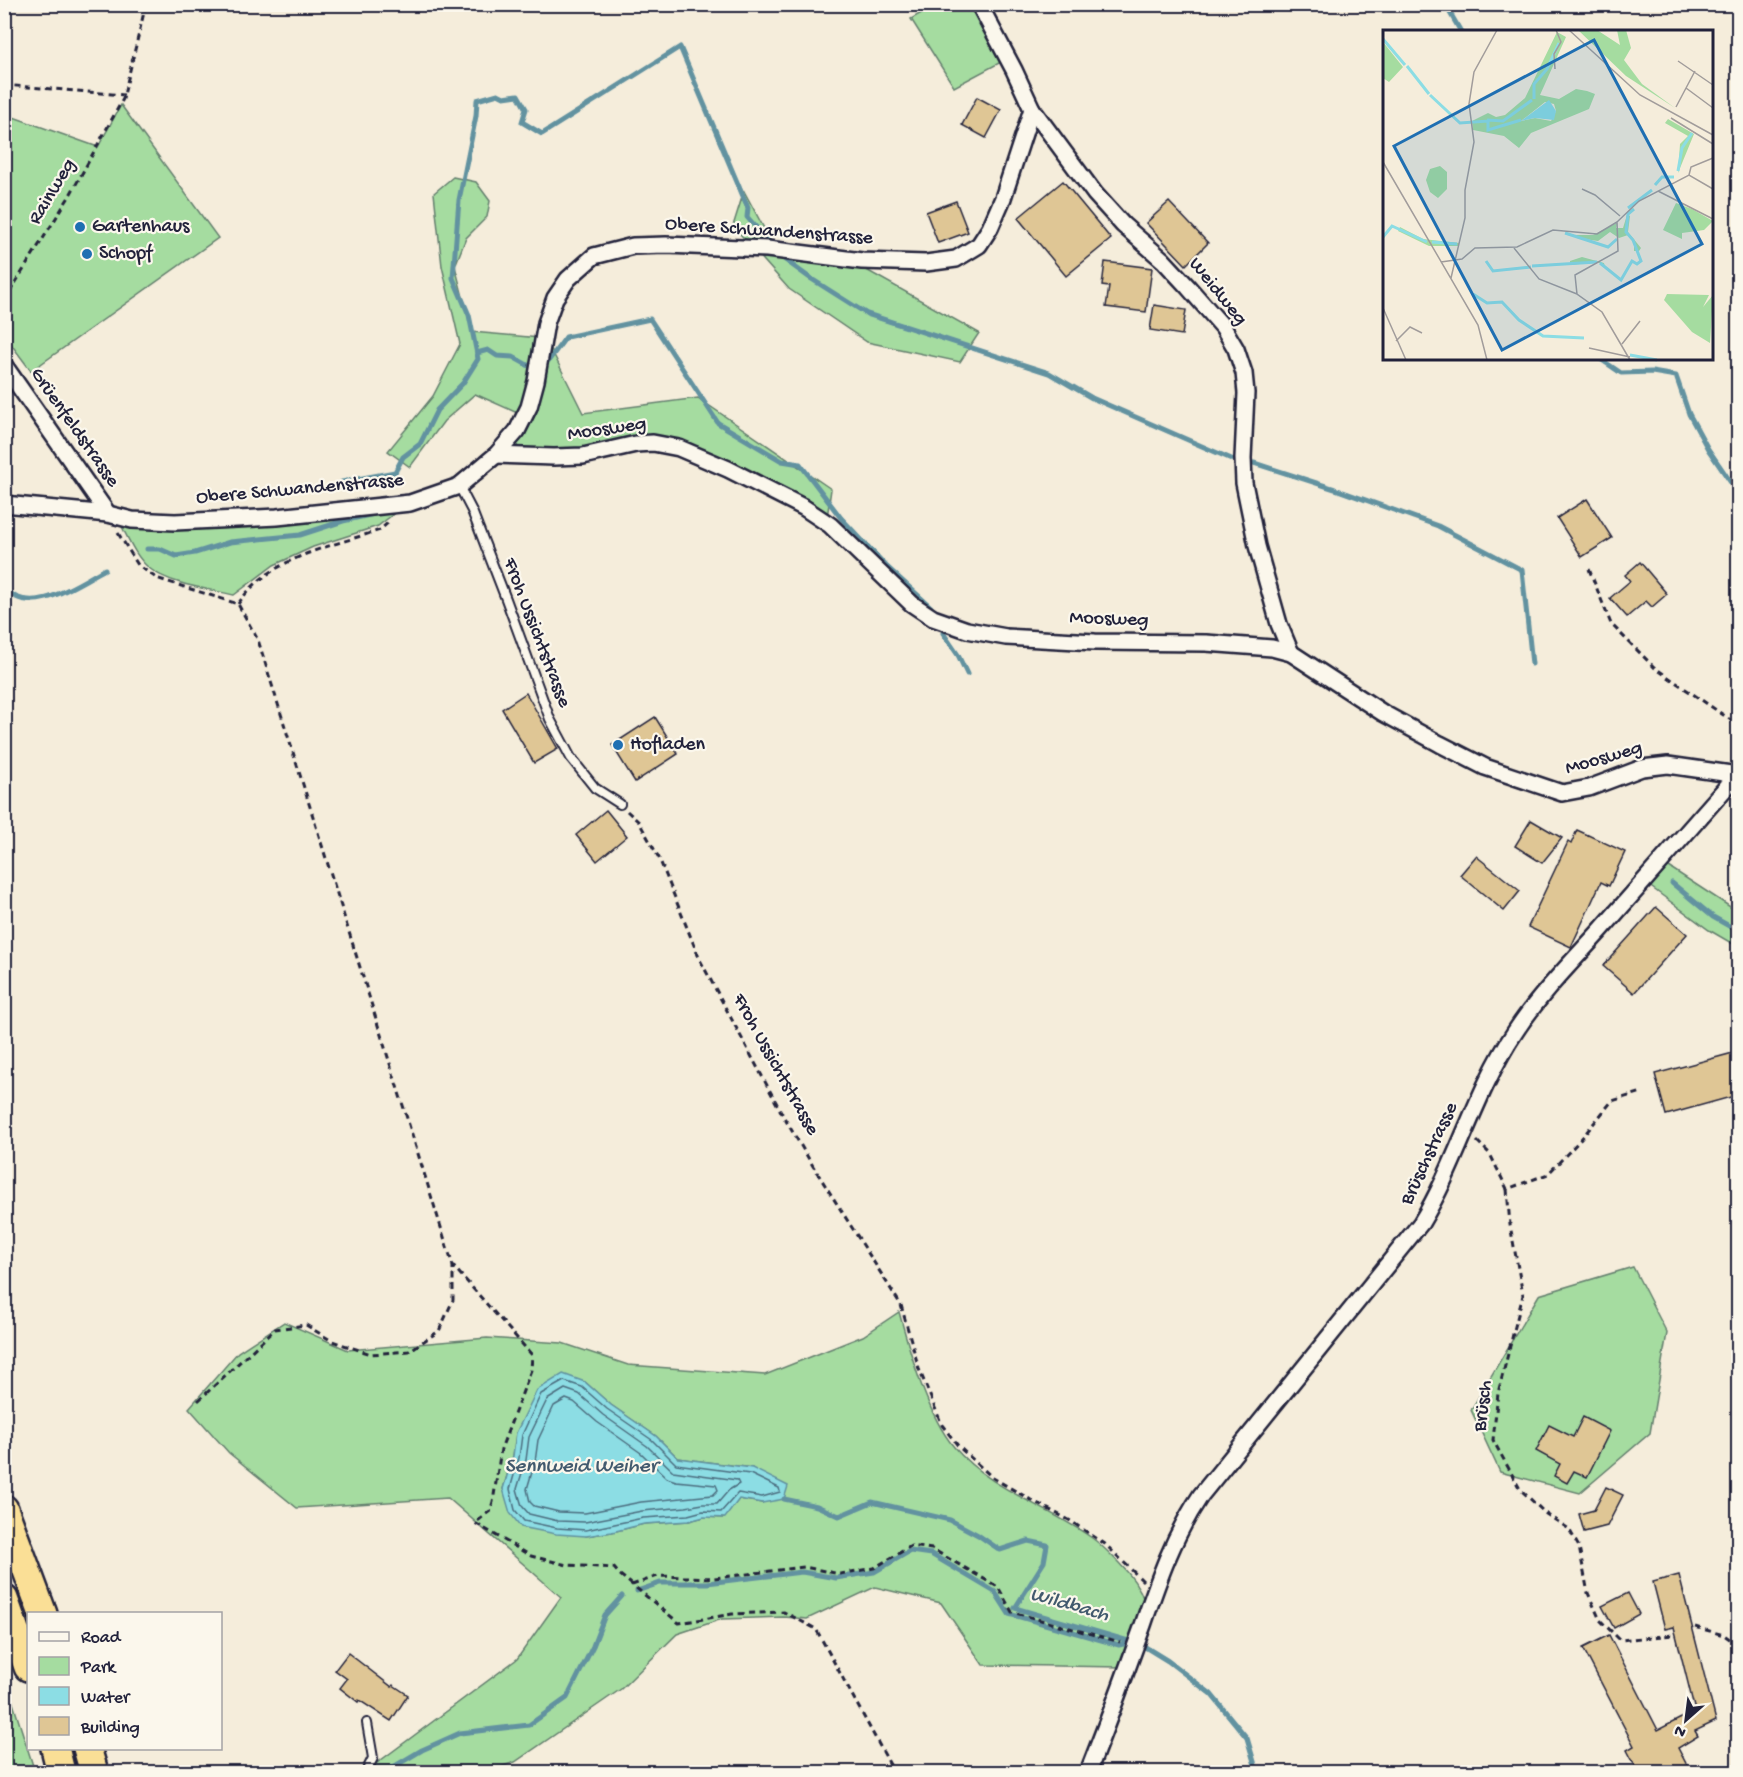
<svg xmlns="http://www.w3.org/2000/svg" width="1743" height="1777" font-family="'Gochi Hand',sans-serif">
<rect width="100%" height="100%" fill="#f5eddb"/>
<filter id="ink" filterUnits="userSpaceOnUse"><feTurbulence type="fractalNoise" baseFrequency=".0167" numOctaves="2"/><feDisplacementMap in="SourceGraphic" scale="12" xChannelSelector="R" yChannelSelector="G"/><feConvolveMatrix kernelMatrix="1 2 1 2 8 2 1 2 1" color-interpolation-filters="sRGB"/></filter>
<g filter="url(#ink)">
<g fill="#a5dca0" stroke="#647f6e" stroke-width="1.5" fill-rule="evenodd">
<path d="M935 5H971L1003 61 954 87 911 19Z"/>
<path d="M121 105 218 238 31 371 5 336V114L98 147Z"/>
<path d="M453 177 476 182 490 201 487 217 466 238 455 266 472 332 540 338 547 341 583 413 698 398 831 489 827 518 678 444 580 452H504L522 415 475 394 444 421 410 467 388 451 433 396 460 344 442 266 434 193Z"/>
<path d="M744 191 774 247 854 263 979 333 960 362 867 342 789 289 733 226Z"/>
<path d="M400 509 378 526 313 547 274 565 234 595C209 589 168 584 149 568 136 557 129 540 121 525Z"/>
<path d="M1666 865 1738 912V947L1709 930 1648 885Z"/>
<path d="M1633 1267 1667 1333 1650 1433 1580 1493 1500 1472 1471 1410 1539 1295Z"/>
<path d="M899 1312C910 1352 927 1415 954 1447 990 1490 1048 1506 1092 1538 1102 1545 1110 1554 1119 1563 1130 1574 1139 1585 1144 1600L1123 1667 983 1665 941 1603 875 1587 807 1619 784 1617 722 1619 677 1634 621 1689 515 1762 486 1772H365L517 1659 561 1597 448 1498 297 1508 229 1453 189 1408 238 1352 284 1322 348 1350 487 1338 562 1343 628 1365 765 1375 863 1336ZM585 1382 611 1405 656 1436 678 1458 752 1468 762 1503 739 1499 724 1518 704 1517 689 1521 644 1524 612 1532 586 1536 503 1489 513 1456 516 1433Z"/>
<path d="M5 1678 35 1772H5Z"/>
</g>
<path fill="#8cdde4" stroke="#6292a0" stroke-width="1.5" d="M563 1374 585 1382 611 1405 656 1436 678 1458 752 1468 788 1486 784 1499 762 1503 739 1499 725 1518 704 1517 689 1521 644 1524 612 1532 586 1536 556 1534 521 1527 510 1513 503 1489 513 1456 516 1433 537 1390Z"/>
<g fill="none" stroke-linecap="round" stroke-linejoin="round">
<g stroke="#4c6d7f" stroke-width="1.5">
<path d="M564 1381 582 1387 607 1409 652 1440 676 1464 750 1474 779 1488 780 1492 762 1497 738 1493 721 1512 703 1511 688 1515 643 1518 586 1530 557 1528 524 1521 515 1510 510 1489 519 1458 522 1435 541 1394Z"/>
<path d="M565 1389 579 1394 603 1415 647 1446 673 1471 737 1480 739 1484 729 1490 717 1504H703L686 1507 642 1511 585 1522 558 1521 529 1514 522 1506 517 1489 526 1460 529 1437 547 1400Z"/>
<path d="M566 1399 574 1402 597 1422 641 1453 667 1478 676 1481 716 1485 718 1490 713 1495 641 1502 585 1513 559 1512 534 1506 530 1502 527 1489 535 1462 538 1440 554 1406Z"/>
</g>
<g stroke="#6292a0" stroke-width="5">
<path d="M1445 4 1461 32"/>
<path d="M781 257 810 278 867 314 1049 373 1092 398 1236 461"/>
<path d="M477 353 488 350 497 356 513 357 531 367"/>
<path d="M1599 358 1621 373 1652 372 1676 376 1689 414 1708 449 1734 487"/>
<path d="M549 360 566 337 650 319 718 423 782 461 800 464 841 518 886 566 931 607"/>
<path d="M1246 463H1254L1335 489 1438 526 1522 570 1532 664"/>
<path d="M342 482 395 472 403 457 420 444 437 410 463 383 478 359 469 315 453 278 459 200 476 116 477 100 498 94 504 97 518 95 526 109 522 122 542 134 680 47 748 208 747 217 770 243"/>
<path d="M147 549H160L176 556 195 553 230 542 300 535 343 521 374 514 375 512"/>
<path d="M4 587C29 620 79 583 105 569"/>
<path d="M943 633 958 655 967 674"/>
<path d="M1672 883 1713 917 1738 931"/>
<path d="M784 1499 817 1506 839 1516 872 1502 950 1520 978 1535 1000 1550 1028 1541 1047 1545 1044 1562 1015 1608 1142 1645 1168 1661 1211 1694 1247 1738 1257 1772"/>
<path d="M637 1591 660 1583H707L802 1572 836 1578 874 1572 910 1551 931 1554 995 1592 1009 1614 1119 1645 1132 1642"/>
<path d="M385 1772 422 1750 460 1733 529 1725 567 1698 593 1646 605 1615 622 1596"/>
</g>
</g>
<g fill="#dfc695" stroke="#22223b" stroke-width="1.5">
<path d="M977 97 1001 110 986 138 962 125Z"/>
<path d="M1063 181 1111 239 1066 276 1018 218Z"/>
<path d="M956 201 968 232 938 243 926 212Z"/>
<path d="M1169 202 1208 243 1186 265 1146 223Z"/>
<path d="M1105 262 1152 268 1146 312 1106 307 1109 287 1102 286Z"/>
<path d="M1154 305 1186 310 1182 335 1150 330Z"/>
<path d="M1587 499 1612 538 1582 557 1557 518Z"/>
<path d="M1640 562 1667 594 1652 607 1646 601 1627 617 1610 598 1630 581 1625 575Z"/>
<path d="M526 693 558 749 534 763 502 709Z"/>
<path d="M655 717 678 754 635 782 612 745Z"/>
<path d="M606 810 627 836 597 861 576 835Z"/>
<path d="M1531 820 1562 838 1542 863 1515 846Z"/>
<path d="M1577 830 1625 852 1609 886 1601 882 1571 947 1528 927 1568 842 1571 844Z"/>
<path d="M1476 856 1520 891 1504 911 1460 875Z"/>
<path d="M1656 907 1687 934 1634 993 1603 966Z"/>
<path d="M1733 1053 1738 1072V1095L1666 1115 1655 1074Z"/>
<path d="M1583 1417 1610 1431 1587 1477 1574 1471 1567 1483 1554 1476 1560 1464 1536 1451 1549 1425 1573 1437Z"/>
<path d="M1606 1487 1623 1495 1607 1526 1584 1532 1579 1514 1594 1510Z"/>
<path d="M1679 1575 1716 1721 1695 1731 1698 1736 1678 1748 1691 1773H1639L1627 1750 1634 1746 1583 1648 1609 1635 1658 1730 1695 1711 1674 1627 1665 1629 1653 1582Z"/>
<path d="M1628 1593 1639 1614 1614 1628 1602 1606Z"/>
<path d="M348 1653 392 1687 393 1685 408 1695 391 1721 359 1700 358 1702 340 1688 347 1679 335 1670Z"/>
</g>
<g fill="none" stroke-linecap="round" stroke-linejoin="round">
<g stroke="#22223b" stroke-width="12">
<g id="service">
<path d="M459 486 472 511 506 599 550 719 571 758 595 788 620 804"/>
<path d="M366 1772 373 1758 367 1723"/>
</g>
</g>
<g stroke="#22223b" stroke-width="20">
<g id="minor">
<path d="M1032 109 1095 194 1123 225 1163 260 1188 287 1223 327 1236 349 1244 373 1246 393 1243 458 1244 483 1257 546 1279 624 1291 653"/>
<path d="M4 365 108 514"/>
<path d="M496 455 554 457 583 456 636 444 653 443 679 448 728 469 803 507 830 525 912 604 933 618 967 630 1006 637 1095 642 1206 643 1272 648 1291 653 1383 713 1440 744 1485 767 1562 793 1589 788 1642 768 1668 765 1738 775"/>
<path d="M4 504 108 514 132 520 175 522 277 517 410 503 459 486 496 455 517 431 529 407 536 381 546 323 555 298 568 279 594 256 633 246 666 245 767 249 862 261 926 263 956 259 979 245 990 228 1003 198 1032 109 1014 70 979 4"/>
<path d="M1088 1772C1107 1724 1125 1675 1143 1625 1159 1578 1173 1537 1201 1495L1421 1223C1458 1162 1475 1092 1515 1032 1539 995 1571 963 1600 931 1646 879 1692 826 1738 774"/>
</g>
</g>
<g stroke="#22223b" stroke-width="32">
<g id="motorway">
<path d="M4 1509 43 1614"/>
<path d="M4 1599 28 1667"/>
<path d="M55 1748 61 1772"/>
<path d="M87 1748 94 1772"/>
</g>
</g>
<g stroke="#22223b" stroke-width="3" stroke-dasharray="6 4.5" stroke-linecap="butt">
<path d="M4 85 124 95"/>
<path d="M4 301 69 197 123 99 146 4"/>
<path d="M118 533 138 565 156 578 238 604 258 640 453 1266 532 1355 531 1370 501 1449 493 1502 490 1511 475 1523 531 1556 567 1565 614 1568 619 1574 679 1623 732 1614 784 1612 816 1629 894 1772"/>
<path d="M1589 569 1611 624 1655 668 1738 725"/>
<path d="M238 604C270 557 329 547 380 530L390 521"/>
<path d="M627 811 639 822 659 858 700 960 785 1119 813 1166 901 1305 919 1369 942 1425 959 1447 993 1478 1031 1500 1069 1520 1105 1544 1143 1581"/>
<path d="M1477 1141 1490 1154 1507 1189 1548 1174 1581 1139 1612 1101 1642 1092"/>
<path d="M1507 1189 1510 1225 1523 1295 1498 1393 1493 1440 1520 1489 1546 1514 1569 1529 1579 1547 1588 1593 1600 1620 1620 1640 1673 1635"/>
<path d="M198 1401 275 1329 306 1325 332 1341 371 1354 409 1351 439 1331 453 1300V1266"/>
<path d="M632 1585 658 1576 714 1578 804 1567 840 1574 874 1568 911 1546 932 1549 998 1587 1012 1612 1120 1642"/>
<path d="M1695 1627 1724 1635 1738 1645"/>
</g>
<use href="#service" stroke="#fbf7ec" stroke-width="8"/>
<use href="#minor" stroke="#fbf7ec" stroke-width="15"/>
<use href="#motorway" stroke="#fadf96" stroke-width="27"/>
</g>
</g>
<g fill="#1f6fb2" stroke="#fbf7ec" stroke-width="2">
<circle cx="80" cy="227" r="6"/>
<circle cx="87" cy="254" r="6"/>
<circle cx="618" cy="745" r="6"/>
</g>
<g text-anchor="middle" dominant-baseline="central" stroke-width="4.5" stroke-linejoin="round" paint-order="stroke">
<g font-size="20" fill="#22223b" stroke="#fbf7ec">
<text transform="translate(53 192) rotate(-59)">Rainweg</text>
<text transform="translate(769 232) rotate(4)">Obere Schwandenstrasse</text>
<text transform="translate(1217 292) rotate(51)">Weidweg</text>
<text transform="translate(74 428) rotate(55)">Grüenfeldstrasse</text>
<text transform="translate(607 430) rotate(-8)">Moosweg</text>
<text transform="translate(300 490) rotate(-5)">Obere Schwandenstrasse</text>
<text transform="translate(1109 620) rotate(2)">Moosweg</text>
<text transform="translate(536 633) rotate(69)">Froh Ussichtstrasse</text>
<text transform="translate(1604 759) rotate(-16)">Moosweg</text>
<text transform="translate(775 1065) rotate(61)">Froh Ussichtstrasse</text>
<text transform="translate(1430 1154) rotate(-65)">Brüschstrasse</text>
<text transform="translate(1484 1406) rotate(-83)">Brüsch</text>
</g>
<g font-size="20" fill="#22223b" stroke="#fbf7ec" text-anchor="start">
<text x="92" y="227">Gartenhaus</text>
<text x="99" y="254">Schopf</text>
<text x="630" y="745">Hofladen</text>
</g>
<g font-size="21" font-style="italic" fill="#425a6e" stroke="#fbf7ec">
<text x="581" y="1467">Sennweid Weiher</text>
<text transform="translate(1069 1606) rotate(16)">Wildbach</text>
</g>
</g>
<g transform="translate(1383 30)">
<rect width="330" height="330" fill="#f5eddb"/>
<path d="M195 0H214L237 15 234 0H243L248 18 241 30 259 54 292 78 243 46ZM174 2 183 7 157 65 176 69 193 59 204 61 212 64 206 79 148 103 136 118 121 106 90 100 89 91 105 83 113 87 122 85 142 68ZM162 72 171 74 173 81 168 91 152 88 138 91ZM0 12 20 37 6 52 0 48ZM285 89 311 104 295 143 297 114 305 106 282 93ZM57 136 64 142V159L55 168 47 162 43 150 47 139ZM293 173 309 179 330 191 321 200 299 203V209L280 200ZM244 185 247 186 245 202 258 218 256 221H251V211L245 205 236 208 227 202 215 211 194 208 193 205H210L234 193 233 198H240ZM17 197 40 209 76 213 75 216H46L15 201ZM199 227 221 233 222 237 215 232 187 235V231ZM284 264 326 265 320 277 330 265 327 313 309 302 281 270Z" fill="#a5dca0" fill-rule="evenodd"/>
<path d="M166 70 173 81 171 90 152 88 138 91Z" fill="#8cdde4"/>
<path fill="none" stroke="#8cdde4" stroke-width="3" d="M0 9 22 35M24 36 46 64M47 65 77 93 105 91V100L138 90M151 69V54L164 39 176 13M104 90 120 91 149 70M295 141 299 118 309 103M272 155 279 147H291M245 178 269 160M182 203 225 217 234 209M0 207 9 196 44 212M49 212 74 214M103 231 110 241 148 237M217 233 238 250 249 231 254 234 258 231 250 210 243 202 245 184 251 179M149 236 214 232M90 264 104 273 119 272 136 290 160 306 201 308M247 325 274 330"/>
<path fill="none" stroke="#a19c9b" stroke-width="1.5" d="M186 0 257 65 330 105M295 31 330 55M172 39 171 24 178 12 173 0M303 58 330 78M293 77 312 41M288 88 330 114M0 132 95 295 104 330M306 145 308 137 330 128M199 159 212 165 237 186M275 161 330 189M131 218 156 249 194 264M58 232 79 229 92 218 134 217 170 200 214 204 234 192M68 248 82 188V160L91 112 86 74 91 42 114 0M0 278 23 330M13 311 27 297 39 303M239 314 257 291M206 318 247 327M247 330 219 282 194 264 192 245 235 221 234 192 256 171 306 145 330 159"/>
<path fill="#1f6fb2" fill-opacity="0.15" stroke="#1f6fb2" stroke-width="3" d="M211 10 319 214 119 320 11 116Z"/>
<rect width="330" height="330" fill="none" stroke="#22223b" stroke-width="3"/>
</g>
<rect width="1743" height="1777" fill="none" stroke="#fbf7ec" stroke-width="24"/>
<rect x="12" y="12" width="1719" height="1753" fill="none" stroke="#22223b" stroke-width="2" filter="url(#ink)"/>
<rect x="27" y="1612" width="195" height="138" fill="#fbf7ec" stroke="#a4a2a5" stroke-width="1.5"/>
<rect x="39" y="1632" width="30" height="9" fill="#fbf7ec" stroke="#a4a2a5" stroke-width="1.5"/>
<text x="81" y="1642" font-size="18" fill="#22223b">Road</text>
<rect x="39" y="1657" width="30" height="18" fill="#a5dca0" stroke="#a4a2a5" stroke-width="1.5"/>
<text x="81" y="1672" font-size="18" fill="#22223b">Park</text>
<rect x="39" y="1687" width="30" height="18" fill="#8cdde4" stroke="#a4a2a5" stroke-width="1.5"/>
<text x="81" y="1702" font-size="18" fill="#22223b">Water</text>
<rect x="39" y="1717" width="30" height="18" fill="#dfc695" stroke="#a4a2a5" stroke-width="1.5"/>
<text x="81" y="1732" font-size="18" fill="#22223b">Building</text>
<g transform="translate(1686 1720) rotate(208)" stroke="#fbf7ec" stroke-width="4.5" paint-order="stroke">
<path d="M0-4.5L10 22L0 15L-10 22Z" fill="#22223b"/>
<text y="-9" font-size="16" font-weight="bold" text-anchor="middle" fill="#22223b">N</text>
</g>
</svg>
